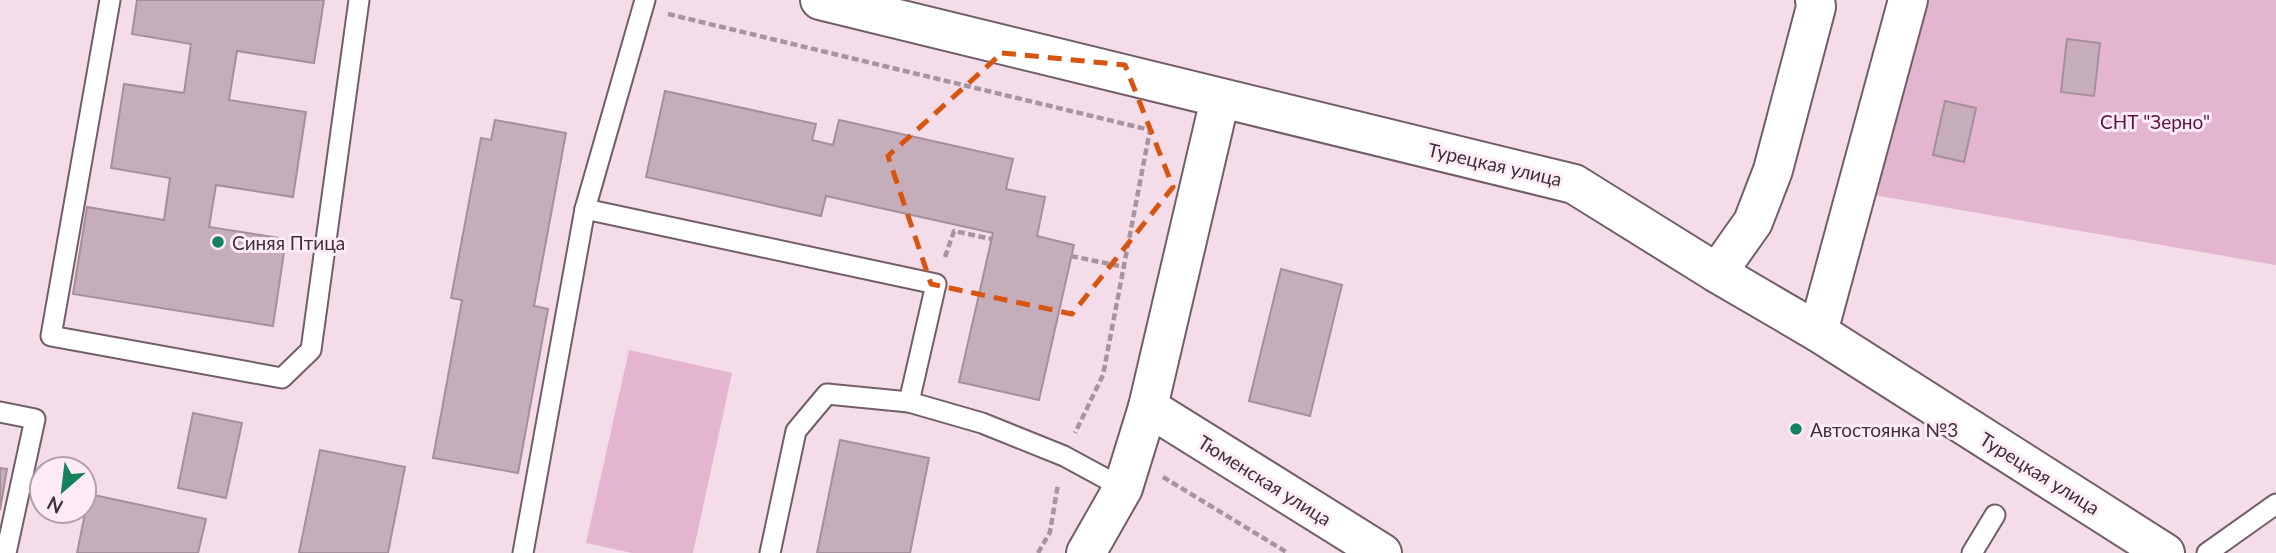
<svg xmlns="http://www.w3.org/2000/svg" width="2276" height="553" font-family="Lato,sans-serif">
<rect width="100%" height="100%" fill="#f4dde9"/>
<g fill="#e3b5ce">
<path d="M1927 0H2276V265L1863 193Z"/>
<path d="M629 350 732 373 693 553H632L586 543Z"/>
</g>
<g fill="#c5aeba" stroke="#a48f9a" stroke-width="2">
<path d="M137 0H324L314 63 237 51 229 100 306 112 293 197 216 185 209 227 286 239 273 326 73 294 87 207 164 220 170 178 111 168 124 84 184 93 191 44 132 34Z"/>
<path d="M2067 39 2100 43 2094 96 2061 92Z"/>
<path d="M665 91 816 124 812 140 833 145 839 120 1013 159 1006 189 1045 197 1037 236 1074 245 1039 400 959 382 993 233 826 196 821 216 646 177Z"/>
<path d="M1945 101 1976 108 1964 162 1933 155Z"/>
<path d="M495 120 566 133 534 306 548 309 518 473 433 458 462 300 451 298 481 138 491 140Z"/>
<path d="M1281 269 1342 285 1310 416 1249 401Z"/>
<path d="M193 413 242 423 226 498 178 488Z"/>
<path d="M840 440 929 458 910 553H817Z"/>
<path d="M320 450 405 467 388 553H299Z"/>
<path d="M0 468 7 469 0 510Z"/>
<path d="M89 494 206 519 198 553H77Z"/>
</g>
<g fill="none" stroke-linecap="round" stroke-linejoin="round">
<g stroke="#725e68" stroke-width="23">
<g id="service">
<path d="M110 0 51 336 282 378 311 350 359 0"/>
<path d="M585 209 936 284 909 402"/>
<path d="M0 412 35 419 6 553"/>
<path d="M523 553 585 209 645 0"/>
<path d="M770 553 796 431 827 394 909 402 982 423 1064 456 1123 488"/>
<path d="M1972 553 1995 515"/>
<path d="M2207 553 2276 504"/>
</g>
</g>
<g stroke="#725e68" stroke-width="42">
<g id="minor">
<path d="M820 0 1574 184 1717 273 1818 332 2165 553"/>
<path d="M1717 273 1753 222 1773 170 1816 7 1815 0"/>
<path d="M1818 332 1908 0"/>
<path d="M1148 407 1382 553"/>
<path d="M1086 553 1123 488 1148 407 1220 99"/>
</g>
</g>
<g stroke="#a6959e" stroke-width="4.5" stroke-dasharray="7 3.5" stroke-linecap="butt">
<path d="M668 14 1150 130 1103 375 1075 433"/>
<path d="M1071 256 1124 267"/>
<path d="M945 257 954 231 991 239"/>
<path d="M1163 477 1288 553"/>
<path d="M1038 553 1050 532 1058 484"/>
</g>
<use href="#service" stroke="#fff" stroke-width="19"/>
<use href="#minor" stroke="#fff" stroke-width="38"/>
</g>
<path fill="none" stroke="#d75510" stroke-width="5" stroke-dasharray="14 9" stroke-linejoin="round" d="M1002 53 1125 65 1173 187 1072 314 931 284 888 156Z"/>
<g fill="#14825e" stroke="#ffebf5" stroke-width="2.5">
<circle cx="218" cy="242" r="7"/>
<circle cx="1796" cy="429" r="7"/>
</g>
<g text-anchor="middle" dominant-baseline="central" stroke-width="6" stroke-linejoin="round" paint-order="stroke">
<g font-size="19" fill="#5a1442" stroke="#ffebf5">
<text x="2155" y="121">СНТ "Зерно"</text>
</g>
<g font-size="19" fill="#3c3338" stroke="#ffebf5">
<text transform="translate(1495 164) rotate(13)">Турецкая улица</text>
<text transform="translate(2040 473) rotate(32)">Турецкая улица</text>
<text transform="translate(1265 480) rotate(32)">Тюменская улица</text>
</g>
<g font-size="19" fill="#3c3338" stroke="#ffebf5" text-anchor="start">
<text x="232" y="242">Синяя Птица</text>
<text x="1810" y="429">Автостоянка №3</text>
</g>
</g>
<g transform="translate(63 490) rotate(208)"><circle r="33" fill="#ffebf5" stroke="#b1a1a9" stroke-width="2"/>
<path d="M0-5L12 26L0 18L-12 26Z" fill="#14825e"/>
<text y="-10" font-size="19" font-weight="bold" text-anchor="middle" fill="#3c3338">N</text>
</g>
</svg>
